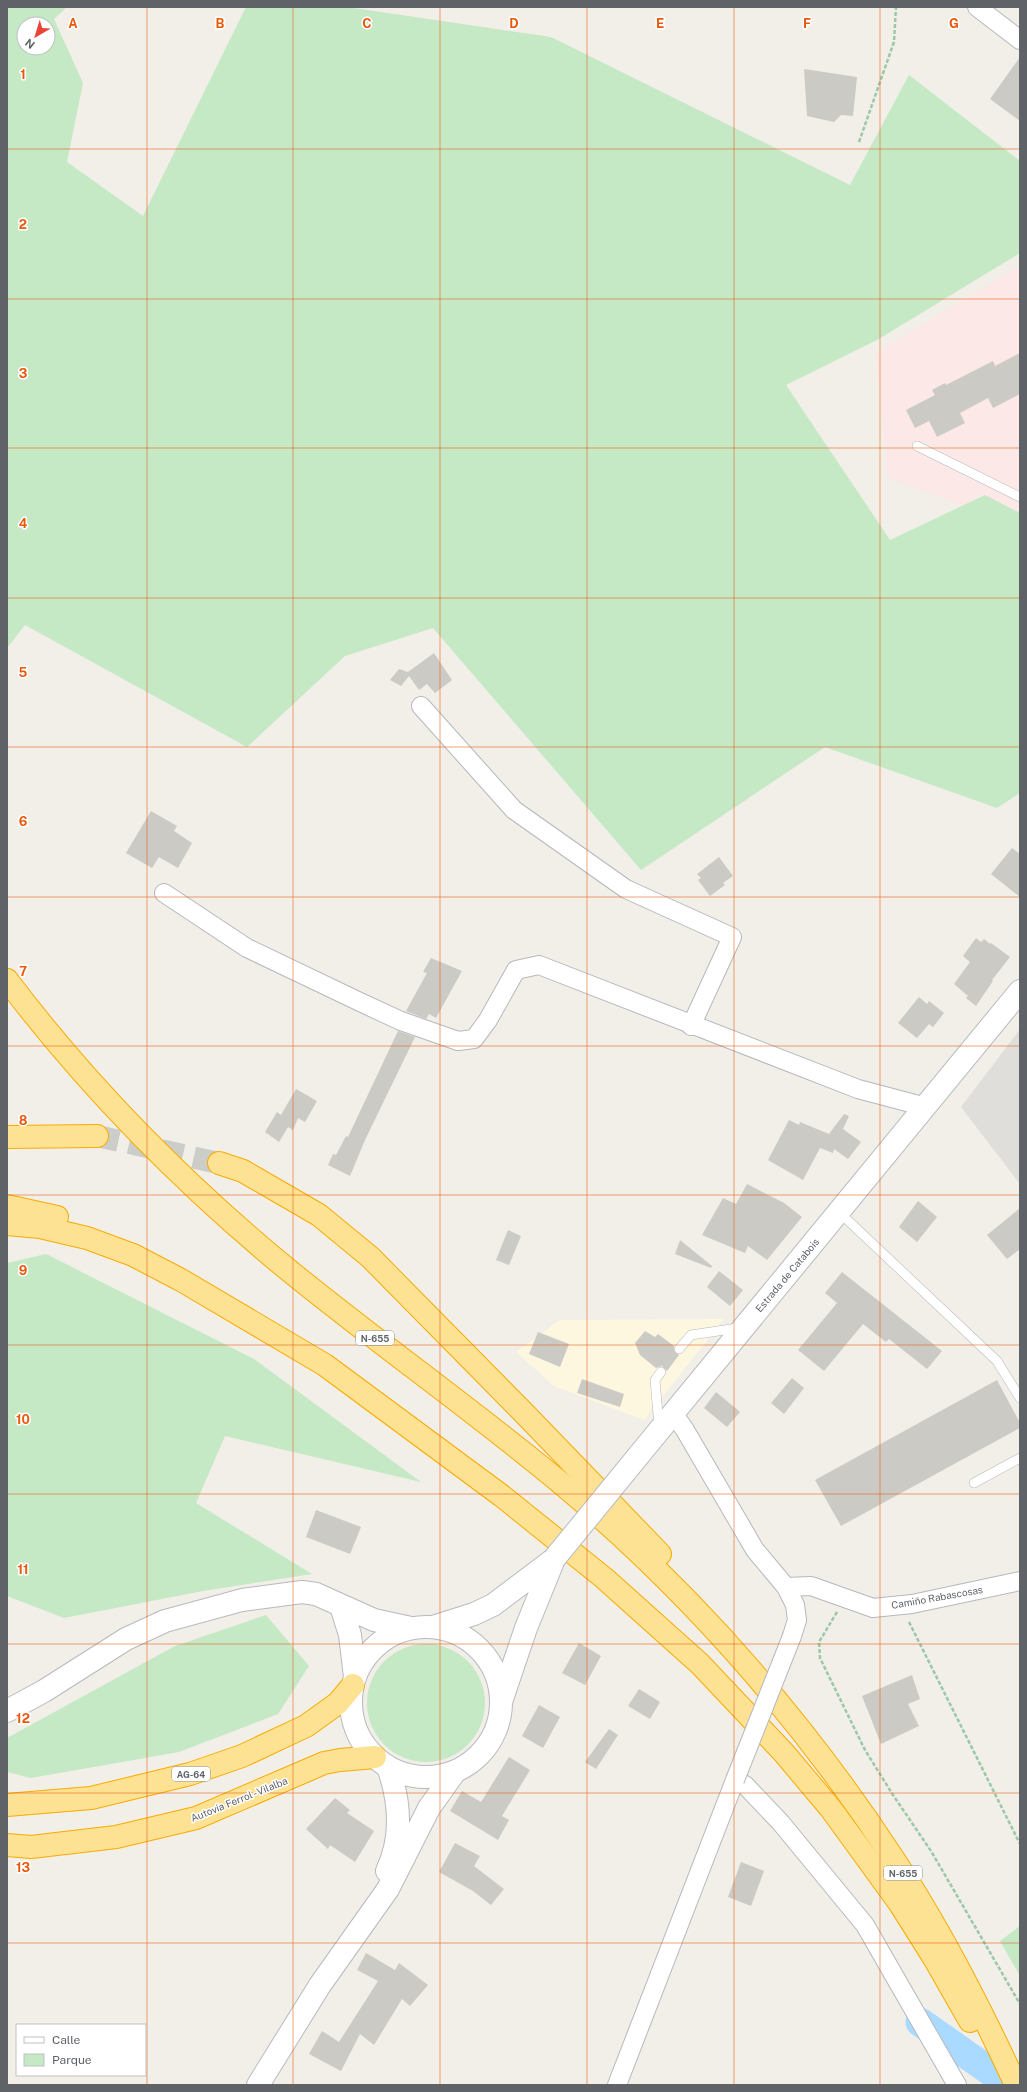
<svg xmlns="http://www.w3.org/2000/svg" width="1027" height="2092" font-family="'Public Sans',sans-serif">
<rect width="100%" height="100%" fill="#f1efe8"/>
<path fill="#fef7e0" d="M724 1319 644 1420 554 1386 516 1352 560 1320Z"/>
<path fill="#e0deda" d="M1020 1029V1184L961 1107Z"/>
<path fill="#fce8e6" d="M1020 265V526L888 478 876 353Z"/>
<g fill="#c5e8c5" fill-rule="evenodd">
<path d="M7 7H67L54 19 83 83 67 162 143 216 246 7H347L551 37 850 185 909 75 1020 161V253L877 340 786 385 890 540 985 495 1020 513V793L997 808 825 747 641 870 433 628 345 656 247 747 25 625 7 648ZM24 24H48V48H24Z"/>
<path d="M46 1254 254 1359 421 1482 225 1436 196 1503 312 1574 203 1591 64 1618 7 1596V1263Z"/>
<path d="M266 1615 309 1666 278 1714 179 1752 31 1778 7 1772V1738L175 1646Z"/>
<circle cx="426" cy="1703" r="59"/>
<path d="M1020 1926V1976L1000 1941Z"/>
</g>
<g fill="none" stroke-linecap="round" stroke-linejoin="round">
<path stroke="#aadaff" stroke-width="29" d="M920 2022 1010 2085"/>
</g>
<g fill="#cccac5">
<path d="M1020 57V121L990 99Z"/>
<path d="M804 69 857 77 853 116 841 115 834 122 807 116Z"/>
<path d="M1020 353V394L993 408 988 398 960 413 965 423 937 437 929 421 915 428 906 410 935 395 932 390 945 383 946 385 993 361 995 366Z"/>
<path d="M434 653 452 680 435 693 427 684 419 690 409 676 401 686 390 680 399 669 408 672Z"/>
<path d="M151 811 177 826 174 831 192 843 178 868 159 857 152 868 126 853Z"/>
<path d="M1012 848 1020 854V897L991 874Z"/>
<path d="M719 857 733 876 723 883 725 885 710 896 698 880 701 878 697 874Z"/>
<path d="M976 938 981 942 984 939 990 944 991 943 1010 957 992 980 993 981 976 1006 966 998 968 996 954 984 970 962 963 956Z"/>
<path d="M431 958 462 971 436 1018 429 1014 426 1019 406 1011 427 973 423 972Z"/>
<path d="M919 997 927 1004 929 1001 944 1013 933 1027 929 1024 917 1038 898 1023Z"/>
<path d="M398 1031 415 1037 365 1140 350 1176 328 1165 333 1154 336 1155 346 1136 348 1137Z"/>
<path d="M296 1089 317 1101 305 1122 298 1118 293 1130 288 1127 279 1142 265 1132 277 1112 281 1115Z"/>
<path d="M844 1114 849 1116 843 1129 861 1142 848 1159 834 1149 833 1153 820 1148 803 1180 768 1160 789 1120 799 1125 800 1122 829 1134Z"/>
<path d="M747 1184 784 1203 802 1217 767 1260 748 1246 745 1253 702 1235 723 1198 736 1204Z"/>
<path d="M918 1201 937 1217 917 1242 899 1227Z"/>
<path d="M1020 1208V1249L1007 1259 987 1235Z"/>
<path d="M508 1230 521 1236 509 1265 496 1260Z"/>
<path d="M680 1240 712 1266 711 1268 675 1254Z"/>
<path d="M719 1271 743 1290 730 1306 707 1287Z"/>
<path d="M842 1272 942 1351 927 1369 889 1339 886 1342 863 1324 824 1371 798 1350 837 1303 825 1293Z"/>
<path d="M645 1331 655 1337 658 1334 674 1346V1351L679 1355 667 1371 662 1366 656 1368 640 1355 635 1343Z"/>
<path d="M538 1332 569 1344 560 1367 529 1354Z"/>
<path d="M792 1378 804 1388 784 1414 771 1403Z"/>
<path d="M582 1379 624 1394 620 1407 577 1393Z"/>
<path d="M997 1380 1020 1423V1428L841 1526 815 1480Z"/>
<path d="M716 1392 740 1412 727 1427 704 1408Z"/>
<path d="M316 1510 361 1527 350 1554 306 1537Z"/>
<path d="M579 1643 601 1656 585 1685 562 1673Z"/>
<path d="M912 1675 920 1699 908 1704 919 1726 881 1744 862 1696Z"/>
<path d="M639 1689 660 1702 650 1719 628 1706Z"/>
<path d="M539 1705 560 1717 543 1748 522 1736Z"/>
<path d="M609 1729 618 1735 596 1769 585 1762Z"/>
<path d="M509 1757 530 1770 502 1816 509 1820 498 1840 450 1811 462 1791 481 1802Z"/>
<path d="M335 1798 350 1810 347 1813 374 1831 355 1862 330 1845 328 1849 306 1829Z"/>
<path d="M455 1843 480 1856 474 1866 504 1889 491 1905 473 1891 439 1872Z"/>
<path d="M741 1862 764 1871 751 1906 728 1897Z"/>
<path d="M366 1953 395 1970 399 1963 428 1985 410 2006 402 1999 374 2045 360 2034 341 2071 309 2054 322 2031 339 2042 378 1981 357 1970Z"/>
</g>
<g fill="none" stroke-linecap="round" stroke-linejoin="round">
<path stroke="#ccccc8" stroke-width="22" stroke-dasharray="22 11" stroke-linecap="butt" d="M97 1136 219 1163"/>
<g stroke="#b5b8bc" stroke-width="10">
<g id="lane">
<path d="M917 446 1020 497"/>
<path d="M839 1212 997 1361 1020 1398"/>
<path d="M679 1349 691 1335 738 1328"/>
<path d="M659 1426 655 1380 661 1372"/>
<path d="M974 1483 1020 1458"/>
</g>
</g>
<g stroke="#b5b8bc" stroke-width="20">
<g id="street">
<path d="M977 7 1020 40"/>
<path d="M421 706 514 810 626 889 732 937 691 1026"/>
<path d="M164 893 247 948 360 1002 401 1021 458 1041 474 1039 488 1020 516 970 539 965 858 1089 926 1107"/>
<path d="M673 1413 685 1430 755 1550 786 1587 795 1605 797 1620 792 1636"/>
<path d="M786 1587 811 1586 873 1608 912 1604 1020 1581"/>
<path d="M617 2085 735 1780 745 1785 781 1823 865 1925 957 2085"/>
</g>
</g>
<g stroke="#b6babf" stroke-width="24">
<g id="secondary">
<path d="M639 1455 1020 991"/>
<path d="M341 1606 350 1635 355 1677"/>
<circle cx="426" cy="1702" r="75"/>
<path d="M433 1627 474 1614 493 1605 554 1559"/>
<path d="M502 1699 526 1628 554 1559"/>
<path d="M7 1711 44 1691 126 1639 165 1621 242 1600 302 1592 316 1594 374 1620 411 1628"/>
<path d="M387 1871C403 1837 400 1801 388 1767"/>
<path d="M258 2085 320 1985 388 1889 429 1808 454 1773"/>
</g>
</g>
<g stroke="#f9ab00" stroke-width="24">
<g id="highway">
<path d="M7 980C85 1083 176 1176 275 1259 370 1338 473 1409 568 1489 693 1595 803 1721 893 1858 941 1930 980 2007 1016 2085"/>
<path d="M7 1137 97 1136"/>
<path d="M219 1163 243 1171 319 1215 370 1257 522 1411 660 1554"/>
<path d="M7 1206 57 1217"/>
<path d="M7 1224 40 1227 87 1238 133 1255 181 1280 325 1365 502 1496 604 1578 700 1664 784 1753 831 1809 900 1904 934 1958 970 2021"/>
<path d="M7 1805 91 1798 190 1774 242 1756 306 1726 338 1703 353 1685"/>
<path d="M7 1845 31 1847 116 1837 196 1818 324 1763 340 1760 375 1757"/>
</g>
</g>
<g stroke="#9cc7a9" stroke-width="2.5" stroke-dasharray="4 2" stroke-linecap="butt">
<path d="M859 142 894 42 896 7"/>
<path d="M837 1612 819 1642 820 1658 865 1750 893 1795 931 1851 1020 2004"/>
<path d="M909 1622 1020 1844"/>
</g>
<use href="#lane" stroke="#fff" stroke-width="9"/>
<use href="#street" stroke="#fff" stroke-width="18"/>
<use href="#secondary" stroke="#fff" stroke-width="22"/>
<use href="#highway" stroke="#fde293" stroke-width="22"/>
<g stroke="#b5b8bc" stroke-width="20" stroke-linecap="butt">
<path id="street-bridge" d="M735 1780 792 1636"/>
</g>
<g stroke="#b6babf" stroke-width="24" stroke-linecap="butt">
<path id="secondary-bridge" d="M554 1559 639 1455"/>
</g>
<use href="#street-bridge" stroke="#fff" stroke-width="18"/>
<use href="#secondary-bridge" stroke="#fff" stroke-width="22"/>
</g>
<path fill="none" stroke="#e8590c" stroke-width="1" stroke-opacity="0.55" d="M147 7V2085M293 7V2085M440 7V2085M587 7V2085M734 7V2085M880 7V2085M7 149H1020M7 299H1020M7 448H1020M7 598H1020M7 747H1020M7 897H1020M7 1046H1020M7 1195H1020M7 1345H1020M7 1494H1020M7 1644H1020M7 1793H1020M7 1943H1020"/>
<g text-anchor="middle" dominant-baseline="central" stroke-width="3" stroke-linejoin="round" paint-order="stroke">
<g fill="#fff" stroke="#8f9295" stroke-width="1">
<rect x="356" y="1331" width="38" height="14" rx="3"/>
<rect x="172" y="1767" width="38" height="14" rx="3"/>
<rect x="884" y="1866" width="38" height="14" rx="3"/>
</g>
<g font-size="9" font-weight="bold" fill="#5f6368">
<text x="375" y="1338">N-655</text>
<text x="191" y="1774">AG-64</text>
<text x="903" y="1873">N-655</text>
</g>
<g font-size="10" fill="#5f6368" stroke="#fff">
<text transform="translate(787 1275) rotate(-50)">Estrada de Catabois</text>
<text transform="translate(937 1597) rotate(-10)">Camiño Rabascosas</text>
<text transform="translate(239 1799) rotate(-22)">Autovía Ferrol - Vilalba</text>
</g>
</g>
<g font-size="13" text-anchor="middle" font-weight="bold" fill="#e8590c" stroke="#fff" stroke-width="3" stroke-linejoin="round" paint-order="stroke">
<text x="73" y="28">A</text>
<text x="220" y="28">B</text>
<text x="367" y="28">C</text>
<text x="514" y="28">D</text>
<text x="660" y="28">E</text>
<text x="807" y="28">F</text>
<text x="954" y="28">G</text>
<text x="23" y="79">1</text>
<text x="23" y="229">2</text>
<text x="23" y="378">3</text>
<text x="23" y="528">4</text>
<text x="23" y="677">5</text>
<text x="23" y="826">6</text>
<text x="23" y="976">7</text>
<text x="23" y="1125">8</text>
<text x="23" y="1275">9</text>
<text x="23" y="1424">10</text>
<text x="23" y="1574">11</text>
<text x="23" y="1723">12</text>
<text x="23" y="1872">13</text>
</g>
<rect width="1027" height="2092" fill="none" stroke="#5f6368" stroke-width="16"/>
<rect x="16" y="2024" width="130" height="52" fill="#ffffff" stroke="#bfc1c3"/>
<rect x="24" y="2037" width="20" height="6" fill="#ffffff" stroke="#bfc1c3"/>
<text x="52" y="2044" font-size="12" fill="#5f6368">Calle</text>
<rect x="24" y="2054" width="20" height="12" fill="#c5e8c5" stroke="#bfc1c3"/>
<text x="52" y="2064" font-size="12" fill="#5f6368">Parque</text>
<g transform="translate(36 36) rotate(218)"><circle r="19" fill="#ffffff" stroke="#bfc1c3"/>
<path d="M0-3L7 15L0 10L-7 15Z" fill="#ea4335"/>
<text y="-6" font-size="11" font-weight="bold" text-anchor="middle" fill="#5f6368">N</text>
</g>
</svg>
